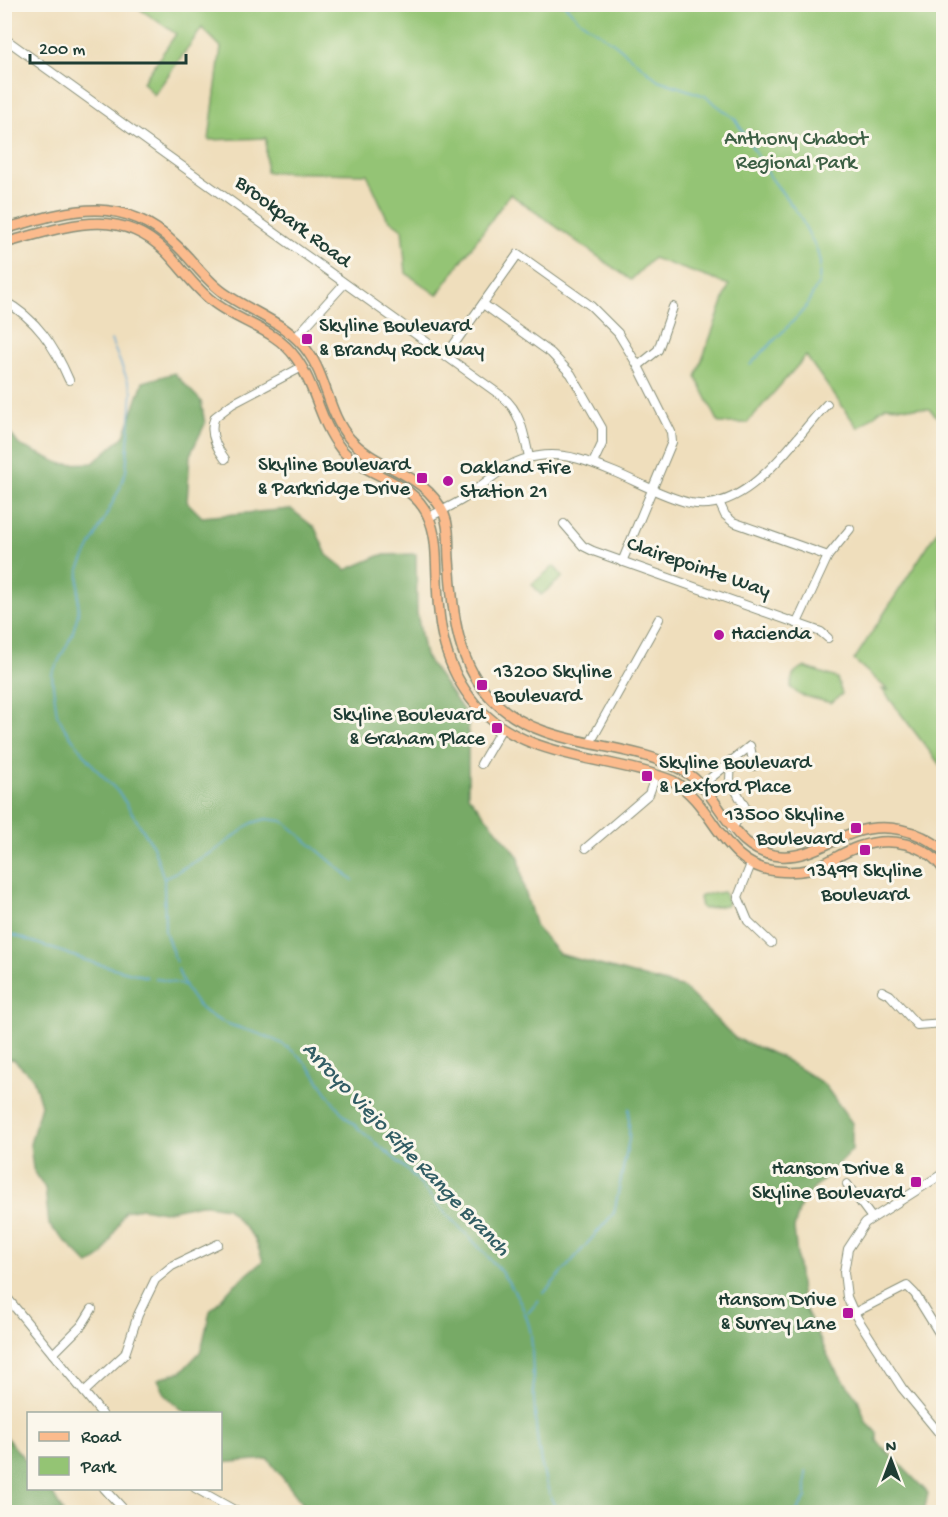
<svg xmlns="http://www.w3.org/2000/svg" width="948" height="1517" font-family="'Gochi Hand',sans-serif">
<rect width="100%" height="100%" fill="#fbf7ec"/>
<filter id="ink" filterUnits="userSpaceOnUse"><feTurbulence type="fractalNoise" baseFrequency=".0167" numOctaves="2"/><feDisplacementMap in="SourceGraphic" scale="12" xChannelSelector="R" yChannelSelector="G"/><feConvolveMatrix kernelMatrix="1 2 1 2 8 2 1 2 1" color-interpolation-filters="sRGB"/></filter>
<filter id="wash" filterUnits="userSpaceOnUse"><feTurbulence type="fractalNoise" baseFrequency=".008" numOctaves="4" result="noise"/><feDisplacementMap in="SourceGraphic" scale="24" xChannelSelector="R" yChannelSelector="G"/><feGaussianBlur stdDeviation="1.35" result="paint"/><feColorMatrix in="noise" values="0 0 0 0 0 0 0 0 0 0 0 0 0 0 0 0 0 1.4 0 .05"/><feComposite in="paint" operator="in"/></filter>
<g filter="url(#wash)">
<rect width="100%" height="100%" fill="#efdebc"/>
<g fill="#94c474" stroke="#5a8054" stroke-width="1.5">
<path d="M134 5H943V422L929 409 886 406 858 428 806 356 747 423H719L696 377 729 285 653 258 631 280 510 194 437 295 406 273 402 229 387 218 367 174 266 172V138L209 140 221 47 202 28 154 95 143 82 176 34Z"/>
<path d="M943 522V769L882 689 888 690 854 660Z"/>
<path d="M554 566 563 577 541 595 532 584Z"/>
<path d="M804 667 837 678 842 694 831 703 800 695 791 688C791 677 793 671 804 667Z"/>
<path d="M724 892 728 903 726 905 703 909 701 907 699 898 701 895Z"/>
</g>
<g fill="#7a6" stroke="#4b744d" stroke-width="1.5">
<path d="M174 373 201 401 205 424 190 455 187 502 202 517 291 509 315 528 327 555 346 570 381 555 416 554 417 613 425 656 468 717V795L519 857 524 888 536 927 559 954 684 988 735 1038 781 1057 824 1084 852 1123V1150L802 1201 794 1228 802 1302 834 1368 858 1399 866 1422 877 1433V1441L928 1493 924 1512H309L268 1459 221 1463 220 1414 186 1413 166 1396 158 1379 182 1371 201 1351 210 1311 232 1287 263 1261 255 1239 227 1208 200 1204 164 1212 142 1208 125 1211 103 1255 89 1265 49 1225 45 1188 33 1169 30 1144 41 1105 33 1078 13 1059 5 1060V426L19 445 62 464 93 463 124 436 143 382Z"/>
<path d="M5 1436 28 1463V1488L50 1489 63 1512H5Z"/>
</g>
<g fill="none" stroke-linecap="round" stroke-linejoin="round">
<g stroke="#5ea7d5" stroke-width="1.5">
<path d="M564 4 578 19 615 44 658 80 705 96 735 119 771 178 799 215 817 250 820 262 819 282 804 310 750 365"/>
<path d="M111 340 132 391 126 471 120 488 79 569 78 614 72 635 52 674 53 686 57 714 65 729 96 769 120 794 153 846 164 879 165 931 176 962"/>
<path d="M165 878 216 850 252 823 266 819 283 821 353 880"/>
<path d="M4 932 94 963 147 977"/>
<path d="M178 969C201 1040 249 1017 294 1052 316 1069 326 1097 345 1116 364 1135 387 1151 407 1170 423 1184 434 1202 449 1217 484 1252 521 1284 531 1334 535 1392 531 1458 557 1512"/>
<path d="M155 978 183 985"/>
<path d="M544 1293 614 1213 629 1139V1108"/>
<path d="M528 1313 539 1300"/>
<path d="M796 1512 806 1497V1471"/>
<path d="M899 1512 905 1509"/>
</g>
</g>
</g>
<g filter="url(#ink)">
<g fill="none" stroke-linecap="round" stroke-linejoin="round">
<g stroke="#878e78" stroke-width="10">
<g id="minor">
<path d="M4 38 503 397C521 412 524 435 529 457"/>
<path d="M4 301C36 318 55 347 69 380"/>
<path d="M483 304 551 353 571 374 602 428V444L593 463"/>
<path d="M296 337 344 284"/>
<path d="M445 357 518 254 591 306 618 333 638 366 671 432 672 442 622 562"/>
<path d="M638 366 658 350 673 307"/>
<path d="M225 459C216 447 208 432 215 417L232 404 302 367"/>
<path d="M719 502 725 515 733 522 828 556"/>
<path d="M429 517C441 511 454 505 465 498 490 480 507 460 539 456 566 452 590 462 614 472 638 482 664 497 690 503 748 515 793 439 827 404"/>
<path d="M564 524 583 546 593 551 821 632 828 638"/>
<path d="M797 623 828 556 850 529"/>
<path d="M590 743 659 619"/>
<path d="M731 760 730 780 745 807 732 829"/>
<path d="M481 764 502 728"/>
<path d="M702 785 750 746 754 766"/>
<path d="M586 848 649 794 656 775"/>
<path d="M751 864 738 897 748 921 771 943"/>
<path d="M882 991 890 995 917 1025 944 1023"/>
<path d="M944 1173 865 1223 848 1249 844 1272 847 1297 854 1313 902 1388 944 1439"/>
<path d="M847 1184 872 1218"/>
<path d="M4 1294 102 1414"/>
<path d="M854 1313 907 1286 915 1294 944 1341"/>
<path d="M53 1354 82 1325 92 1309"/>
<path d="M84 1392 125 1354 138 1315 155 1280 172 1266 218 1244"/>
<path d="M104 1488 126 1512"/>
<path d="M195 1488 238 1512"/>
</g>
</g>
<g stroke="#878e78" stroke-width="12">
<g id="major">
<path d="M4 229C67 211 120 192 174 243 192 259 205 280 224 293 252 313 288 323 308 352 327 378 328 414 350 439 378 470 425 472 444 514 450 528 448 544 449 559 453 611 455 664 495 702 544 750 624 739 682 770 723 792 728 852 780 856 807 858 829 841 853 833 884 822 919 829 944 851"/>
<path d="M4 243C60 229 116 203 165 251 181 267 194 287 212 301 238 322 276 329 296 358 316 386 319 421 341 449 366 478 412 479 428 516 437 535 436 557 437 578 438 626 444 667 476 705 525 761 609 755 673 781 715 805 722 866 776 871 786 872 798 872 808 870 825 865 841 853 858 847 888 836 925 842 944 870"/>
</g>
</g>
<use href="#minor" stroke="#fff" stroke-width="8"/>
<use href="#major" stroke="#fbbb8d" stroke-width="9"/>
</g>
</g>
<g fill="#b5179e" stroke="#fbf7ec" stroke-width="2">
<rect x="301" y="333" width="12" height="12" rx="3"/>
<rect x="416" y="472" width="12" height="12" rx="3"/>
<circle cx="448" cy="481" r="6"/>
<circle cx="719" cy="635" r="6"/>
<rect x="476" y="679" width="12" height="12" rx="3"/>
<rect x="491" y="722" width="12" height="12" rx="3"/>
<rect x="641" y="770" width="12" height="12" rx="3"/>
<rect x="850" y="822" width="12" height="12" rx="3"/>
<rect x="859" y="844" width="12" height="12" rx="3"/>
<rect x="910" y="1176" width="12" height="12" rx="3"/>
<rect x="842" y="1307" width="12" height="12" rx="3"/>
</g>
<g text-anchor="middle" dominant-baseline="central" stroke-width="6" stroke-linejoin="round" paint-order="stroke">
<g font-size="21" fill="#3c5f44" stroke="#fbf7ec">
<text x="796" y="140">Anthony Chabot<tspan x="796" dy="24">Regional Park</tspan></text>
</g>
<g font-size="21" fill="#1f3d34" stroke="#fbf7ec">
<text transform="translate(292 223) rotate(37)">Brookpark Road</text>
<text transform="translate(698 569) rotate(19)">Clairepointe Way</text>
</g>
<g font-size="21" fill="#1f3d34" stroke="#fbf7ec" text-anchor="start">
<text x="319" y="327">Skyline Boulevard<tspan x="319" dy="24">&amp; Brandy Rock Way</tspan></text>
<text x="410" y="466" text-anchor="end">Skyline Boulevard<tspan x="410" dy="24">&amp; Parkridge Drive</tspan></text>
<text x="460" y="469">Oakland Fire<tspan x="460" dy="24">Station 21</tspan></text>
<text x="731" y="635">Hacienda</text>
<text x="494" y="673">13200 Skyline<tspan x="494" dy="24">Boulevard</tspan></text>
<text x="485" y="716" text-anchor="end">Skyline Boulevard<tspan x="485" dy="24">&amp; Graham Place</tspan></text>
<text x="659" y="764">Skyline Boulevard<tspan x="659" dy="24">&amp; Lexford Place</tspan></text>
<text x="844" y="816" text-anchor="end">13500 Skyline<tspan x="844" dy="24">Boulevard</tspan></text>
<text x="865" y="872" text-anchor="middle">13499 Skyline<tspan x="865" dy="24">Boulevard</tspan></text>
<text x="904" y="1170" text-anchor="end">Hansom Drive &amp;<tspan x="904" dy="24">Skyline Boulevard</tspan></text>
<text x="836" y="1301" text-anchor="end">Hansom Drive<tspan x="836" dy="24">&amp; Surrey Lane</tspan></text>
</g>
<g font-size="22" font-style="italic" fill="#325d64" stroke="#fbf7ec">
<text transform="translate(405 1150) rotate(46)">Arroyo Viejo Rifle Range Branch</text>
</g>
</g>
<rect width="948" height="1517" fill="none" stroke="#fbf7ec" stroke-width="24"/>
<rect x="27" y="1412" width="195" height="78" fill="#fbf7ec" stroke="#a3ada2" stroke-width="1.5"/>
<rect x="39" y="1432" width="30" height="9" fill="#fbbb8d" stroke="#a3ada2" stroke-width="1.5"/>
<text x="81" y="1442" font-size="18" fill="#1f3d34">Road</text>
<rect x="39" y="1457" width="30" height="18" fill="#94c474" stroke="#a3ada2" stroke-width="1.5"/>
<text x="81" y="1472" font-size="18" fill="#1f3d34">Park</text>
<g transform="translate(891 1460)" stroke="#fbf7ec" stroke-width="4.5" paint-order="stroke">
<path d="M0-4.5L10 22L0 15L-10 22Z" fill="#1f3d34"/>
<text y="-9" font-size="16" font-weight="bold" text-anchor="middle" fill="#1f3d34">N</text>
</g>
<path d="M30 54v9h156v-9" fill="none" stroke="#1f3d34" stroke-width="3"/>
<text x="39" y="54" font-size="18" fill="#1f3d34" stroke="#fbf7ec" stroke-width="4.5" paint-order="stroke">200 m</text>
</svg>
